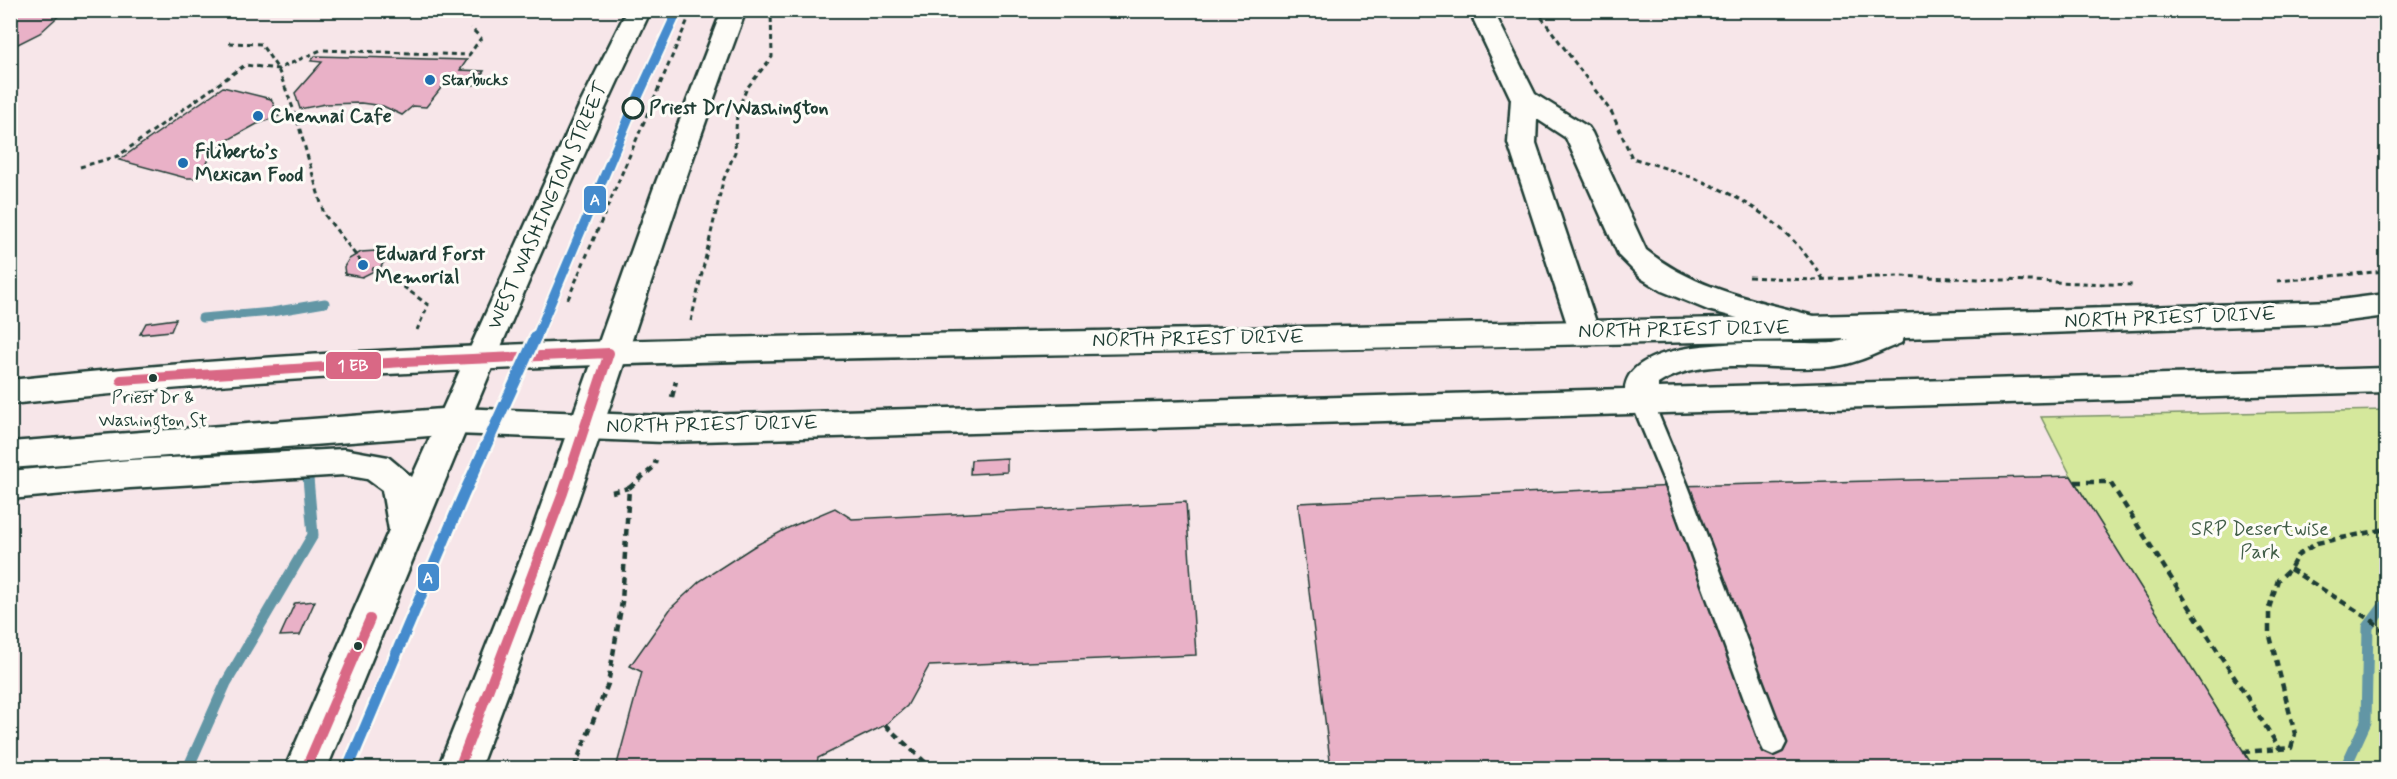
<svg xmlns="http://www.w3.org/2000/svg" width="2397" height="779" font-family="Mynerve,sans-serif">
<rect width="100%" height="100%" fill="#f7e6e9"/>
<filter id="ink" filterUnits="userSpaceOnUse"><feTurbulence type="fractalNoise" baseFrequency=".0167" numOctaves="2"/><feDisplacementMap in="SourceGraphic" scale="12" xChannelSelector="R" yChannelSelector="G"/><feConvolveMatrix kernelMatrix="1 2 1 2 8 2 1 2 1" color-interpolation-filters="sRGB"/></filter>
<g filter="url(#ink)">
<path fill="#d5e89c" stroke="#7a9268" stroke-width="1.5" d="M2386 410V768H2254L2071 476 2041 417Z"/>
<g fill="none" stroke-linecap="round" stroke-linejoin="round">
<path stroke="#6296a5" stroke-width="9" d="M202 318 272 312 325 303"/>
<g stroke="#6296a5" stroke-width="11">
<path d="M188 768 226 683 313 535 308 478"/>
<path d="M2345 768 2366 722 2368 627 2386 603"/>
</g>
</g>
<g fill="#e9b1c7" stroke="#1f3d34" stroke-width="1.5">
<path d="M10 10H65L40 33 10 48Z"/>
<path d="M315 56 467 60 460 70 484 71 474 85 449 84 441 88 426 107 413 106 402 115 383 106 361 103 325 104 300 109 295 93 322 62 311 61Z"/>
<path d="M223 87 271 99 279 116 257 124 226 141 212 154 199 178H186L119 160Z"/>
<path d="M376 251 384 255 386 259 380 268 362 277 345 274 344 267 349 259 361 252Z"/>
<path d="M176 319 171 331 140 334 146 323Z"/>
<path d="M1007 458V472L970 474 971 460Z"/>
<path d="M2071 476 2254 768H1331L1298 503 1677 486Z"/>
<path d="M1186 502 1196 655 929 666 907 706 885 725 818 758 816 768H616L642 672 630 666 671 608 700 581 753 547 788 528 835 508 852 519Z"/>
<path d="M315 601 300 635 280 636 295 603Z"/>
</g>
<g fill="none" stroke-linecap="round" stroke-linejoin="round">
<g stroke="#1f3d34" stroke-width="5">
<path id="lane" d="M1641 391 1648 393 1652 399 1688 486 1786 743 1782 751 1773 755 1764 751 1760 743 1666 486 1630 399 1634 393Z"/>
</g>
<g stroke="#1f3d34" stroke-width="5">
<path id="street" d="M1469 10H1493L1535 94 1588 127 1592 133 1646 250C1699 293 1764 301 1827 320L1832 328 1827 336 1816 339 1708 310 1662 291 1641 278 1619 256 1566 138 1537 119 1536 143 1599 331 1594 339 1583 342 1572 339 1508 143 1511 99Z"/>
</g>
<g stroke="#1f3d34" stroke-width="5">
<path id="secondary" d="M2386 294V316L2332 323 1904 338 1901 343C1880 351 1859 363 1836 366 1781 374 1706 352 1658 384V388L2386 368V392L664 442 455 434 10 468V442L455 408 664 416 1625 389C1629 330 1792 345 1834 343L1848 339C1556 345 1263 351 970 356 650 362 329 369 10 404V380C370 341 733 337 1095 331 1507 323 1920 315 2332 301Z"/>
</g>
<g stroke="#1f3d34" stroke-width="5">
<g id="primary">
<path d="M627 10H651C532 259 432 515 327 768H285L389 530 382 490 367 479 344 475 130 488 10 499V471L130 460 344 449 388 457 412 477 579 106Z"/>
<path d="M722 10H746C682 181 629 354 569 526 541 607 510 688 480 768H438L533 528 653 190Z"/>
</g>
</g>
<g stroke="#1f3d34" stroke-width="3" stroke-dasharray="5 4" stroke-linecap="butt">
<path d="M1536 10 1612 113 1632 158C1712 181 1777 206 1823 279"/>
<path d="M229 43 261 44 278 69 296 116 324 214 361 262 396 281 428 305 417 330"/>
<path d="M80 167 118 156 245 65 278 69 321 50 469 55 481 38 471 28"/>
<path d="M1749 277 1812 280 1899 276 2134 285"/>
<path d="M2277 281 2386 271"/>
<path d="M568 299 692 10"/>
<path d="M691 321 723 181 735 152 737 111 747 88 772 57 771 10"/>
</g>
<g stroke="#1f3d34" stroke-width="4.5" stroke-dasharray="7 5" stroke-linecap="butt">
<path d="M672 397 676 381"/>
<path d="M2075 482H2110L2280 749"/>
<path d="M612 492 628 488"/>
<path d="M2290 569 2373 621 2386 634"/>
<path d="M885 725 926 763"/>
<path d="M2243 752 2291 748 2295 734 2269 632V608L2278 580 2290 569 2297 556 2317 543 2386 529"/>
<path d="M574 768 608 684 622 602 629 488 654 467 656 460"/>
</g>
<use href="#lane" fill="#fdfcf7" fill-rule="evenodd"/>
<use href="#street" fill="#fdfcf7" fill-rule="evenodd"/>
<use href="#secondary" fill="#fdfcf7" fill-rule="evenodd"/>
<use href="#primary" fill="#fdfcf7" fill-rule="evenodd"/>
<g stroke="#fdfcf7" stroke-width="14">
<path id="bus-1" d="M121 380 404 362 609 353 563 493 459 768"/>
</g>
<g stroke="#fdfcf7" stroke-width="14">
<path id="bus-2" d="M306 768 370 619"/>
</g>
<use href="#bus-1" stroke="#d96885" stroke-width="10"/>
<use href="#bus-2" stroke="#d96885" stroke-width="10"/>
<g stroke="#fdfcf7" stroke-width="13">
<path id="rail-1-far1" d="M536 338 632 110 678 10"/>
</g>
<g stroke="#fdfcf7" stroke-width="16">
<path id="rail-1" d="M348 768 463 496 536 336"/>
</g>
<use href="#rail-1-far1" stroke="#448bcd" stroke-width="9"/>
<use href="#rail-1" stroke="#448bcd" stroke-width="11"/>
</g>
</g>
<g fill="#1f6fb2" stroke="#fdfcf7" stroke-width="2">
<circle cx="430" cy="80" r="6"/>
<circle cx="258" cy="116" r="6"/>
<circle cx="183" cy="163" r="6"/>
<circle cx="363" cy="265" r="6"/>
</g>
<circle fill="#fdfcf7" stroke="#1f3d34" stroke-width="3" cx="633" cy="108" r="10"/>
<g fill="#1f3d34" stroke="#fdfcf7" stroke-width="2">
<circle cx="153" cy="378" r="5"/>
<circle cx="358" cy="646" r="5"/>
</g>
<g text-anchor="middle" dominant-baseline="central" stroke-width="6" stroke-linejoin="round" paint-order="stroke">
<g font-size="16" font-weight="bold" fill="#1f3d34" stroke="#fdfcf7" text-anchor="start">
<text x="442" y="80">Starbucks</text>
</g>
<g font-size="18" fill="#1f3d34" stroke="#fdfcf7">
<text x="153" y="398">Priest Dr &amp;<tspan x="153" dy="23">Washington St</tspan></text>
</g>
<g font-size="20" font-weight="bold" fill="#1f3d34" stroke="#fdfcf7" text-anchor="start">
<text x="649" y="108">Priest Dr/Washington</text>
</g>
<g font-size="20" font-weight="bold" fill="#1f3d34" stroke="#fdfcf7" text-anchor="start">
<text x="270" y="116">Chennai Cafe</text>
<text x="195" y="152">Filiberto’s<tspan x="195" dy="23">Mexican Food</tspan></text>
<text x="375" y="254">Edward Forst<tspan x="375" dy="23">Memorial</tspan></text>
</g>
<g font-size="20" fill="#1f3d34" stroke="#fdfcf7">
<text transform="translate(548 206) rotate(-66)">WEST WASHINGTON STREET</text>
<text transform="translate(2170 318) rotate(-2)">NORTH PRIEST DRIVE</text>
<text transform="translate(1684 330) rotate(-1)">NORTH PRIEST DRIVE</text>
<text transform="translate(1198 339) rotate(-1)">NORTH PRIEST DRIVE</text>
<text transform="translate(712 425) rotate(-1)">NORTH PRIEST DRIVE</text>
</g>
<g font-size="20" fill="#435f49" stroke="#fdfcf7">
<text x="2260" y="529">SRP Desertwise<tspan x="2260" dy="23">Park</tspan></text>
</g>
</g>
<g stroke="#fdfcf7" stroke-width="2">
<rect x="583" y="185" width="24" height="29" rx="6" fill="#448bcd"/>
<rect x="325" y="351" width="57" height="29" rx="6" fill="#d96885"/>
<rect x="417" y="563" width="23" height="29" rx="6" fill="#448bcd"/>
</g>
<g font-size="16" text-anchor="middle" font-weight="bold" fill="#fff">
<text x="595" y="205">A</text>
<text x="353" y="371">1 EB</text>
<text x="428" y="583">A</text>
</g>
<rect width="2397" height="779" fill="none" stroke="#fdfcf7" stroke-width="36"/>
<rect x="18" y="18" width="2361" height="743" fill="none" stroke="#1f3d34" stroke-width="2" filter="url(#ink)"/>
</svg>
